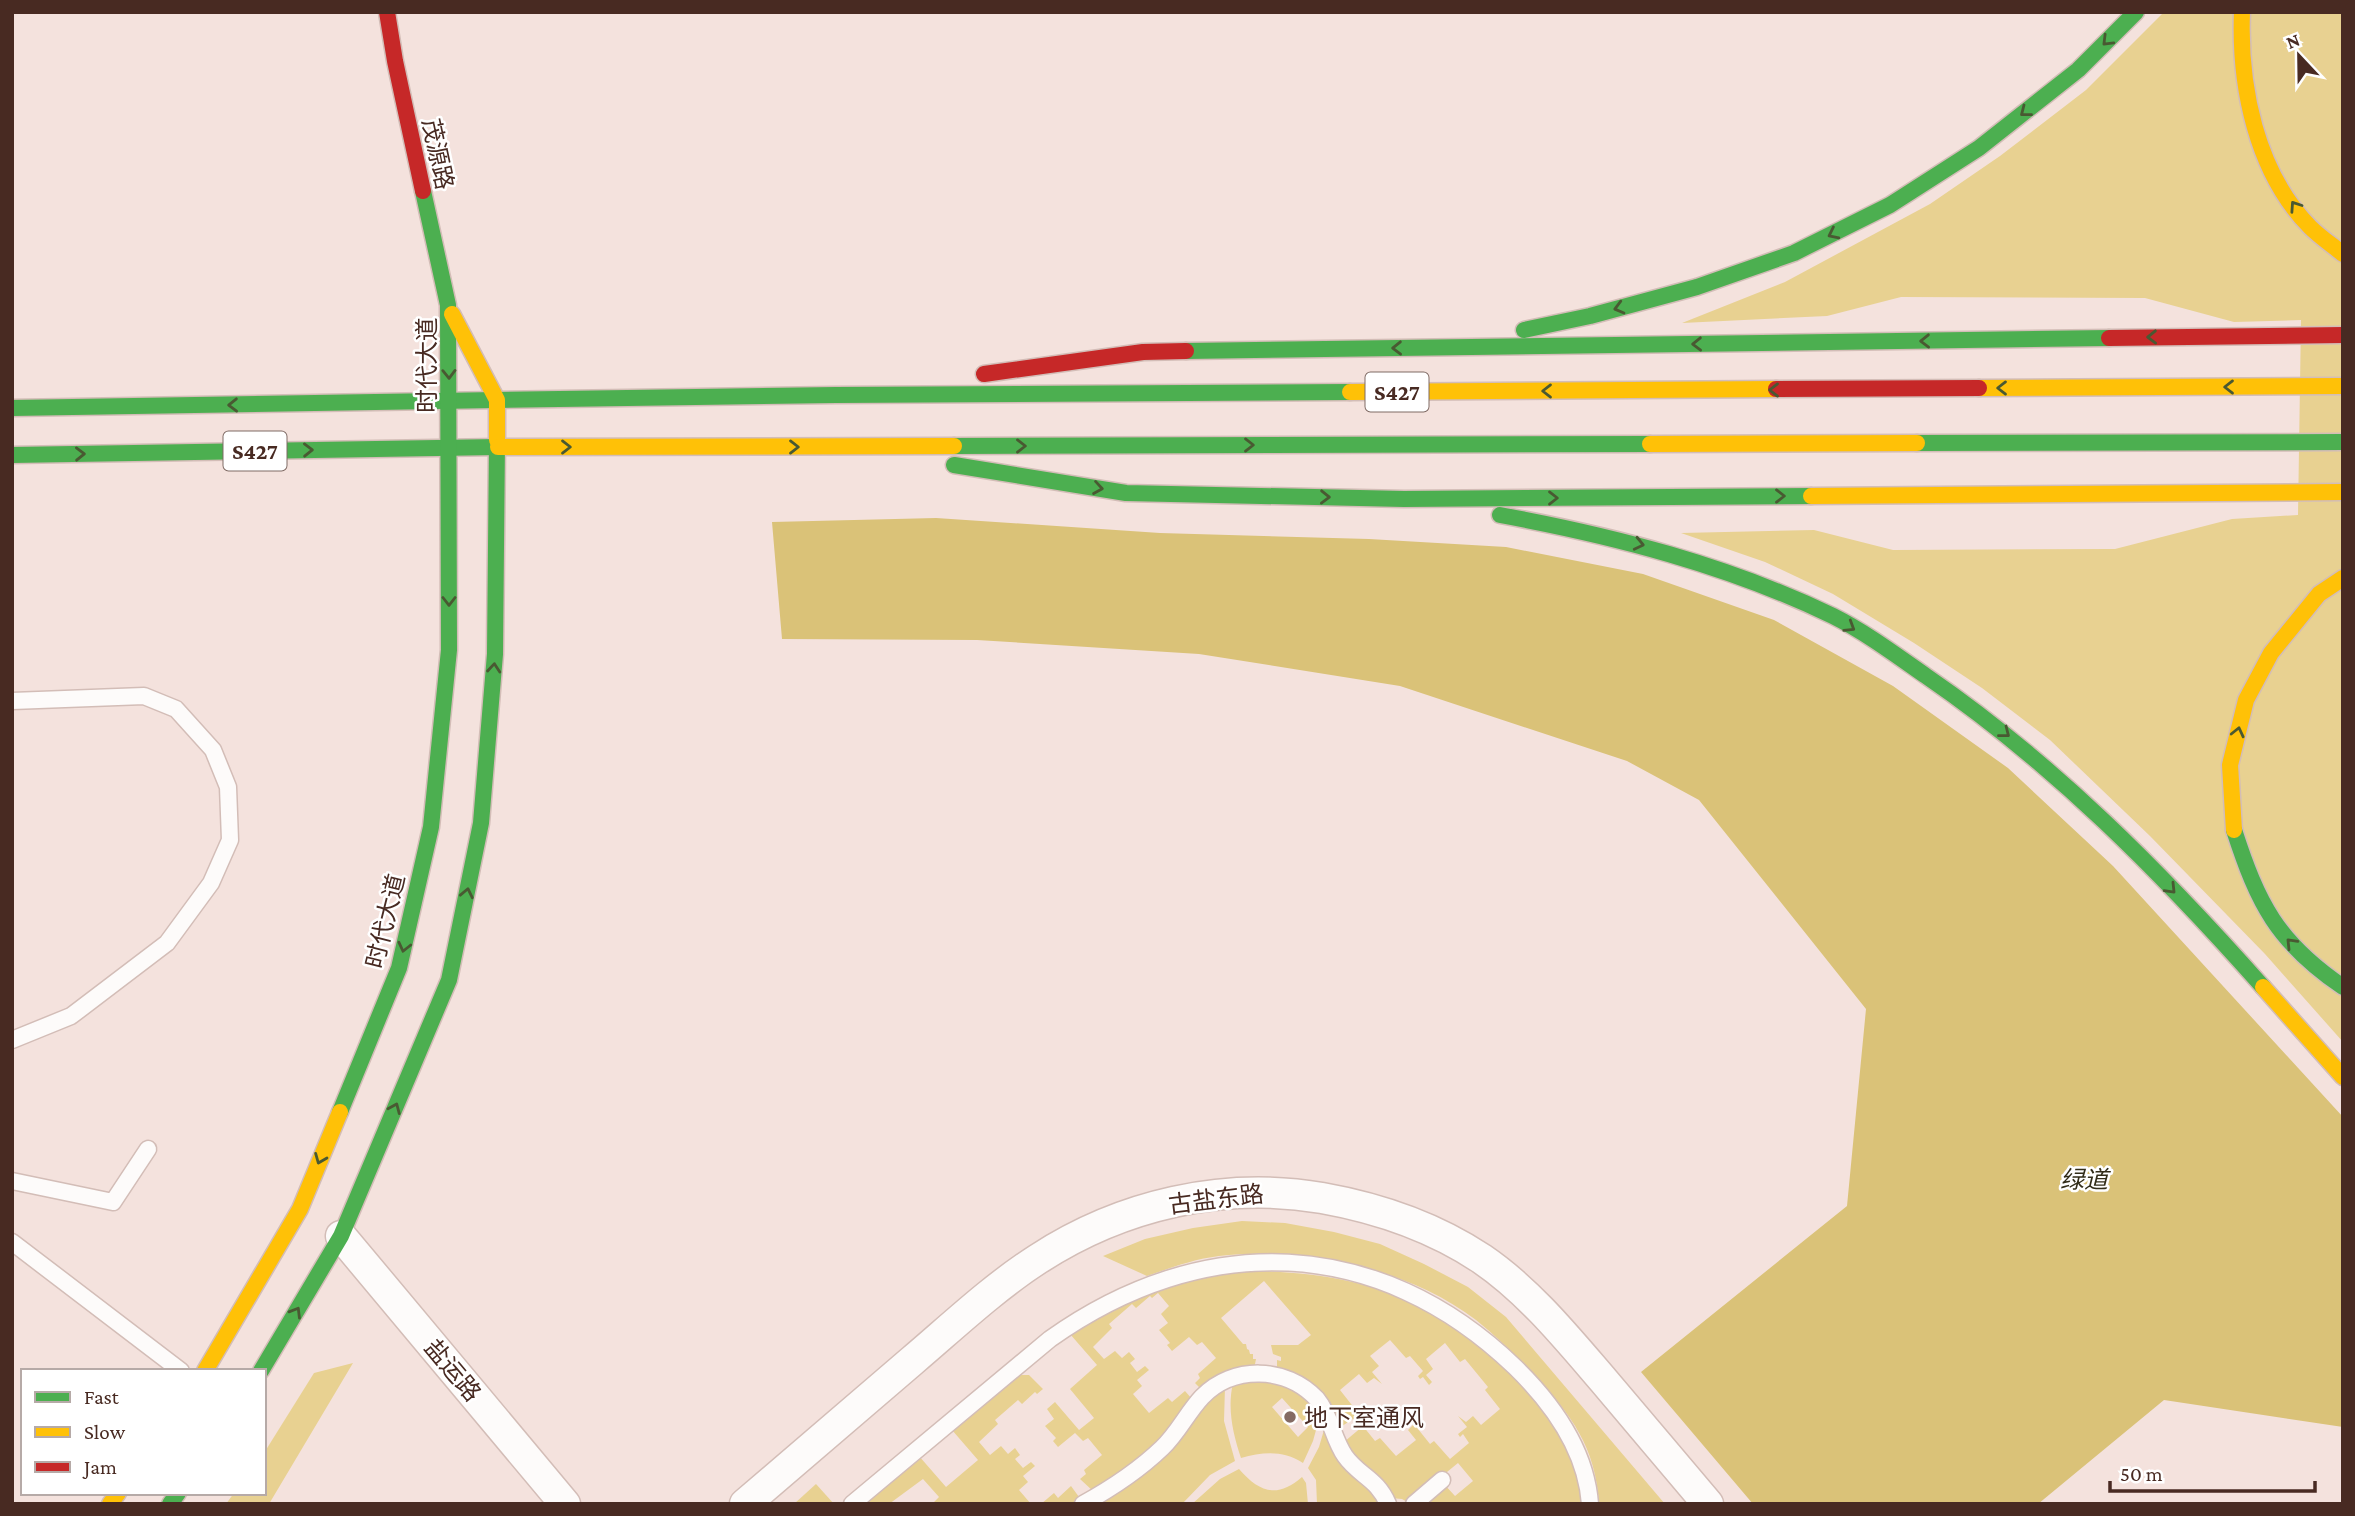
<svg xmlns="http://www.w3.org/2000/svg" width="2355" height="1516" font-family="'Crimson Pro','Noto Sans SC',serif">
<rect width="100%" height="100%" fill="#f4e2dd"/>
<g fill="#e8d191" fill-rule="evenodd">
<path d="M2164 12H2343V1042L2265 954 2150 836 2050 740 1982 688 1914 643 1833 594 1765 562 1681 533 1814 530 1893 550 2115 549 2232 519 2298 515 2301 320 2234 322 2145 298 1901 297 1827 316 1682 323 1785 282 1930 204 2000 156 2086 90Z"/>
<path d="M1242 1221 1285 1223 1334 1232 1380 1244 1424 1264 1468 1287 1506 1317 1665 1504H1599C1596 1448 1571 1414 1534 1375 1516 1355 1497 1337 1476 1320 1408 1268 1303 1246 1219 1256 1194 1259 1170 1268 1147 1276L1103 1256 1145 1239 1193 1228Z"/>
<path d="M1256 1271C1314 1272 1370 1281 1423 1306 1442 1316 1459 1331 1475 1344 1532 1389 1571 1430 1583 1504H1417L1443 1483 1455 1496 1473 1481 1458 1463 1409 1503 1402 1499 1391 1498 1358 1462 1344 1442 1363 1426 1375 1441 1380 1438 1396 1456 1416 1440 1408 1430 1414 1424 1430 1444 1434 1441 1450 1459 1469 1443 1463 1434 1460 1437 1458 1434 1467 1427 1458 1416 1466 1422 1473 1416 1481 1425 1500 1409 1485 1390 1488 1387 1465 1359 1460 1362 1445 1343 1426 1359 1433 1369 1426 1375 1432 1382 1429 1385 1423 1377 1420 1379 1418 1376 1423 1371 1410 1356 1406 1358 1390 1340 1370 1356 1379 1366 1372 1372 1382 1384 1374 1378 1367 1383 1359 1374 1340 1390 1355 1409 1352 1412 1356 1417 1339 1428 1277 1371V1360L1281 1361V1357L1273 1354 1271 1345H1298L1311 1335 1264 1281 1221 1318 1243 1344H1246L1247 1349 1249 1350 1250 1354H1253V1359H1256L1254 1369 1202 1390 1195 1383 1200 1378 1198 1374 1216 1358 1202 1342 1197 1345 1189 1337 1172 1351 1167 1345 1170 1343 1159 1330 1168 1323 1161 1314 1169 1306 1158 1293 1152 1298 1150 1296 1136 1308 1132 1304 1109 1324 1112 1328 1093 1347 1104 1359 1115 1351 1122 1358 1129 1352 1135 1359 1130 1363 1137 1372 1145 1366 1149 1370 1137 1380 1142 1386 1133 1394 1149 1413 1168 1398 1172 1402 1185 1391 1192 1399 1146 1457 1093 1491 1080 1479 1086 1474 1084 1470 1102 1455 1088 1438 1083 1441 1075 1433 1058 1447 1053 1441 1056 1438 1045 1426 1054 1419 1047 1409 1055 1402 1079 1430 1094 1418 1070 1389 1097 1365 1070 1334 1155 1288 1158 1292C1182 1276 1227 1273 1256 1271Z"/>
<path d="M353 1363 269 1504H226L234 1493H264V1453L314 1373Z"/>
<path d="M1019 1375H1029L1043 1389 1037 1394 1035 1392 1022 1404 1018 1400 995 1420 998 1424 979 1442 990 1455 1001 1446 1008 1454 1015 1448 1020 1455 1015 1459 1023 1468 1031 1462 1035 1466 1023 1476 1028 1482 1019 1490 1031 1504H932L939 1497 923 1479 889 1504H864L919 1456 946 1487 978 1460 952 1430Z"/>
<path d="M1248 1379 1288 1384 1321 1412 1313 1441 1303 1463C1283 1450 1263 1452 1241 1458 1233 1434 1227 1409 1233 1383ZM1282 1398 1308 1427 1298 1437 1272 1407Z"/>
<path d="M1225 1387 1224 1421 1235 1461 1210 1475 1182 1504H1094L1200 1406Z"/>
<path d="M1326 1423 1371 1486 1379 1502 1378 1504H1317L1316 1480 1308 1468 1319 1447Z"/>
<path d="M1239 1469C1259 1492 1277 1499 1302 1477L1306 1483 1308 1504H1192L1220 1479Z"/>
<path d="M816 1484 834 1504H794Z"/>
<path d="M1071 1486 1079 1497 1078 1501 1073 1504H1041L1054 1493 1058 1498Z"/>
</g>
<path fill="#dac278" d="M936 518 1160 533 1369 539 1506 547 1643 574 1774 620 1893 686 2008 768 2113 866 2343 1117V1427L2164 1400 2038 1504H1753L1641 1372 1847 1206 1866 1009 1699 800 1627 761 1400 686 1199 654 977 640 782 639 772 522Z"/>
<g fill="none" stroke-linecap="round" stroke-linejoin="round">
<g stroke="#d3bdb7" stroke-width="19">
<g id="lane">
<path d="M12 701 144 696 176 709 213 750 228 787 230 840 211 883 167 943 71 1016 12 1040"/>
<path d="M12 1181 113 1202 148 1149"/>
<path d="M12 1242 181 1371"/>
<path d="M852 1504 1050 1339C1203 1230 1378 1235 1515 1367 1553 1404 1586 1449 1590 1504"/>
<path d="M1083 1504C1112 1488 1138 1471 1162 1448 1178 1433 1187 1413 1202 1397 1233 1365 1286 1366 1317 1399 1331 1416 1333 1439 1345 1456 1359 1476 1377 1478 1388 1504"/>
<path d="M1414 1504 1442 1480"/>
</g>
</g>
<g stroke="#d3bdb7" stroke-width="33">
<g id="street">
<path d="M341 1236 565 1504"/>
<path d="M745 1504C801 1456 857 1408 913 1360 953 1326 993 1288 1038 1259 1121 1205 1223 1181 1322 1198 1378 1208 1434 1227 1482 1259 1529 1291 1567 1338 1604 1381 1639 1422 1673 1463 1708 1504"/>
</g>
</g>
<g stroke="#d3bdb7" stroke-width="19">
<g id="fast">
<path d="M1524 330 1590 316 1697 287 1794 253 1890 205 1979 148 2078 70 2136 12"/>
<path d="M1186 351 2109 338"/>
<path d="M497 400 836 395 1350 392"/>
<path d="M12 408 497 400"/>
<path d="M1917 443 2343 442"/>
<path d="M954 446 1650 444"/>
<path d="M12 455 498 447"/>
<path d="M954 465 1126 493 1404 499 1811 496"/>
<path d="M1500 515C1614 536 1727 565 1833 616 1865 632 1896 655 1926 676 2053 763 2161 872 2263 987"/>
<path d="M2234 830C2258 904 2277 942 2343 987"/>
<path d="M340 1112 399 968 431 827 449 650 448 305 423 191"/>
<path d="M261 1371 341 1236 449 980 481 823 495 654 497 440"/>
<path d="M170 1504 178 1493"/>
</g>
</g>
<g stroke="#d3bdb7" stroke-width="19">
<g id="slow">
<path d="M2242 12C2239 86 2256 172 2310 227 2320 237 2332 245 2343 254"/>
<path d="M452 314 497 400V440"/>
<path d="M1979 388 2343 386"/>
<path d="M1350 392 1776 389"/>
<path d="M1650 444 1917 443"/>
<path d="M498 447 954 446"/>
<path d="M1811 496 2343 492"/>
<path d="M2234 830 2230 765 2246 700 2271 653 2319 594 2343 578"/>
<path d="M2263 987 2343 1077"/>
<path d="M205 1371 300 1209 340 1112"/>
<path d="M110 1504 118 1493"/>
</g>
</g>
<g stroke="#d3bdb7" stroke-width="19">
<g id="jam">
<path d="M387 12 395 61 423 191"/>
<path d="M2109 338 2343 335"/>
<path d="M984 374 1143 352 1186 351"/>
<path d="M1776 389 1979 388"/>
</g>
</g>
<use href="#lane" stroke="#fdfbfa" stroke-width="16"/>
<use href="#street" stroke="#fdfbfa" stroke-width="30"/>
<use href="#fast" stroke="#4caf50" stroke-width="16"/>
<use href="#slow" stroke="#ffc107" stroke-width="16"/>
<use href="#jam" stroke="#c62828" stroke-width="16"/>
</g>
<defs><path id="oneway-chevron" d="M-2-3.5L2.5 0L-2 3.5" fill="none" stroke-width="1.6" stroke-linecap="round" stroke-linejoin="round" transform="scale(1.75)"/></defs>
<g stroke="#495932">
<use href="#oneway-chevron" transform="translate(2107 41) rotate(135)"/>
<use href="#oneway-chevron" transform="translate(2025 112) rotate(142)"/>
<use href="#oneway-chevron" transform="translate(2295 206) rotate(-124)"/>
<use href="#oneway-chevron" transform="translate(1833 234) rotate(154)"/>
<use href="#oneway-chevron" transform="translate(1619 308) rotate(165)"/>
<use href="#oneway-chevron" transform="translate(2152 337) rotate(179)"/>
<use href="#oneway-chevron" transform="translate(1925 341) rotate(179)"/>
<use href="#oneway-chevron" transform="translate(1697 344) rotate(179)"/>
<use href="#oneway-chevron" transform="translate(1397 348) rotate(179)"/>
<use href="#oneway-chevron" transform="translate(449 374) rotate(89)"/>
<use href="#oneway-chevron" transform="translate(2229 387) rotate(180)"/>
<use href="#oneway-chevron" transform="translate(2002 388) rotate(180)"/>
<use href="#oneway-chevron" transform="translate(1774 390) rotate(180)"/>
<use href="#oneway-chevron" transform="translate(1547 391) rotate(180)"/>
<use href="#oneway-chevron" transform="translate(233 405) rotate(179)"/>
<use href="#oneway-chevron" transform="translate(1249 445)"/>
<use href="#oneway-chevron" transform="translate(1021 446)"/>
<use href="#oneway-chevron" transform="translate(566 447)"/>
<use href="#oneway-chevron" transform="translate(794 447)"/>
<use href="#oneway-chevron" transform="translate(308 450) rotate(-1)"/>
<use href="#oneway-chevron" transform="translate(80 454) rotate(-1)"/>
<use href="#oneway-chevron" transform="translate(1098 488) rotate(9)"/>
<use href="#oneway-chevron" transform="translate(1780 496)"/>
<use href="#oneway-chevron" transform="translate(1325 497) rotate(1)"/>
<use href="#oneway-chevron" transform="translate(1553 498)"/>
<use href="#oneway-chevron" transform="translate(1639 544) rotate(13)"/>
<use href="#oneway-chevron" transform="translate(449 601) rotate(90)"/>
<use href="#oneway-chevron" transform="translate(1850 627) rotate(32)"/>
<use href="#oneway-chevron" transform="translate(494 668) rotate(-85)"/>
<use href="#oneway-chevron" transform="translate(2238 732) rotate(-77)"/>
<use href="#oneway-chevron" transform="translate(2005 733) rotate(38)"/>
<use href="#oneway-chevron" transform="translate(2171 889) rotate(46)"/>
<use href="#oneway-chevron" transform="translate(467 893) rotate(-78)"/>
<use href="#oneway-chevron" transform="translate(2291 943) rotate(-134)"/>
<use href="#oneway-chevron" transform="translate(404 947) rotate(103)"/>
<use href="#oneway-chevron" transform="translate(395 1108) rotate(-67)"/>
<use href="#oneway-chevron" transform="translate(320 1159) rotate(112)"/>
<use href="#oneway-chevron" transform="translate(296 1312) rotate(-59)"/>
</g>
<circle fill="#846a63" stroke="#fff" stroke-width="2.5" cx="1290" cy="1417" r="7"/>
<g text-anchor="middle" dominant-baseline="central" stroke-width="5" stroke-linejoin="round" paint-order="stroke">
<g fill="#fff" stroke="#7f6a64" stroke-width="2">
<rect x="1365.5" y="372.5" width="63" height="39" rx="5"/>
<rect x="223.5" y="431.5" width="63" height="39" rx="5"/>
</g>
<g font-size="23" font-weight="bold" fill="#482a22">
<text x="1397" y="392">S427</text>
<text x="255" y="451">S427</text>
</g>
<g font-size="24" fill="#482a22" stroke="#fff">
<text transform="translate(438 154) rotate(78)">茂源路</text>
<text transform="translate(426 365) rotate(-90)">时代大道</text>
<text transform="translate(385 921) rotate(-76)">时代大道</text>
<text transform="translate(1216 1199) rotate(-7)">古盐东路</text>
<text transform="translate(453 1370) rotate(50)">盐运路</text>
</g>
<g font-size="24" font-style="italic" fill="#322d19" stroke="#fff">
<text x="2084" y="1179">绿道</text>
</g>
<g font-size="24" fill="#482a22" stroke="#fff" text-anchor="start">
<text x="1304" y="1417">地下室通风</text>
</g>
</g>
<rect width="2355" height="1516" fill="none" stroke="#482a22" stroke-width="28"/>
<rect x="21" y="1369" width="245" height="126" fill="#ffffff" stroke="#b6aaa7" stroke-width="2"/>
<rect x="35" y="1392" width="35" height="10" fill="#4caf50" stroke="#b6aaa7" stroke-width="2"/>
<text x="84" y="1404" font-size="21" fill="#482a22">Fast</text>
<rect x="35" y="1427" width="35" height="10" fill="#ffc107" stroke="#b6aaa7" stroke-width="2"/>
<text x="84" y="1439" font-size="21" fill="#482a22">Slow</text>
<rect x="35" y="1462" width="35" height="10" fill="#c62828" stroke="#b6aaa7" stroke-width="2"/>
<text x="84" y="1474" font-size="21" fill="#482a22">Jam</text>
<g transform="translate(2299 56) rotate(338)" stroke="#ffffff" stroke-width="5" paint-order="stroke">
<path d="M0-5L12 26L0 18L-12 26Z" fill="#482a22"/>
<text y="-10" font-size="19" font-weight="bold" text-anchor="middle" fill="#482a22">N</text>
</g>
<path d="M2110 1481v10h205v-10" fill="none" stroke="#482a22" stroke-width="3.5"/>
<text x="2120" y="1481" font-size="21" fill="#482a22" stroke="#ffffff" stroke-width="5" paint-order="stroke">50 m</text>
</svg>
